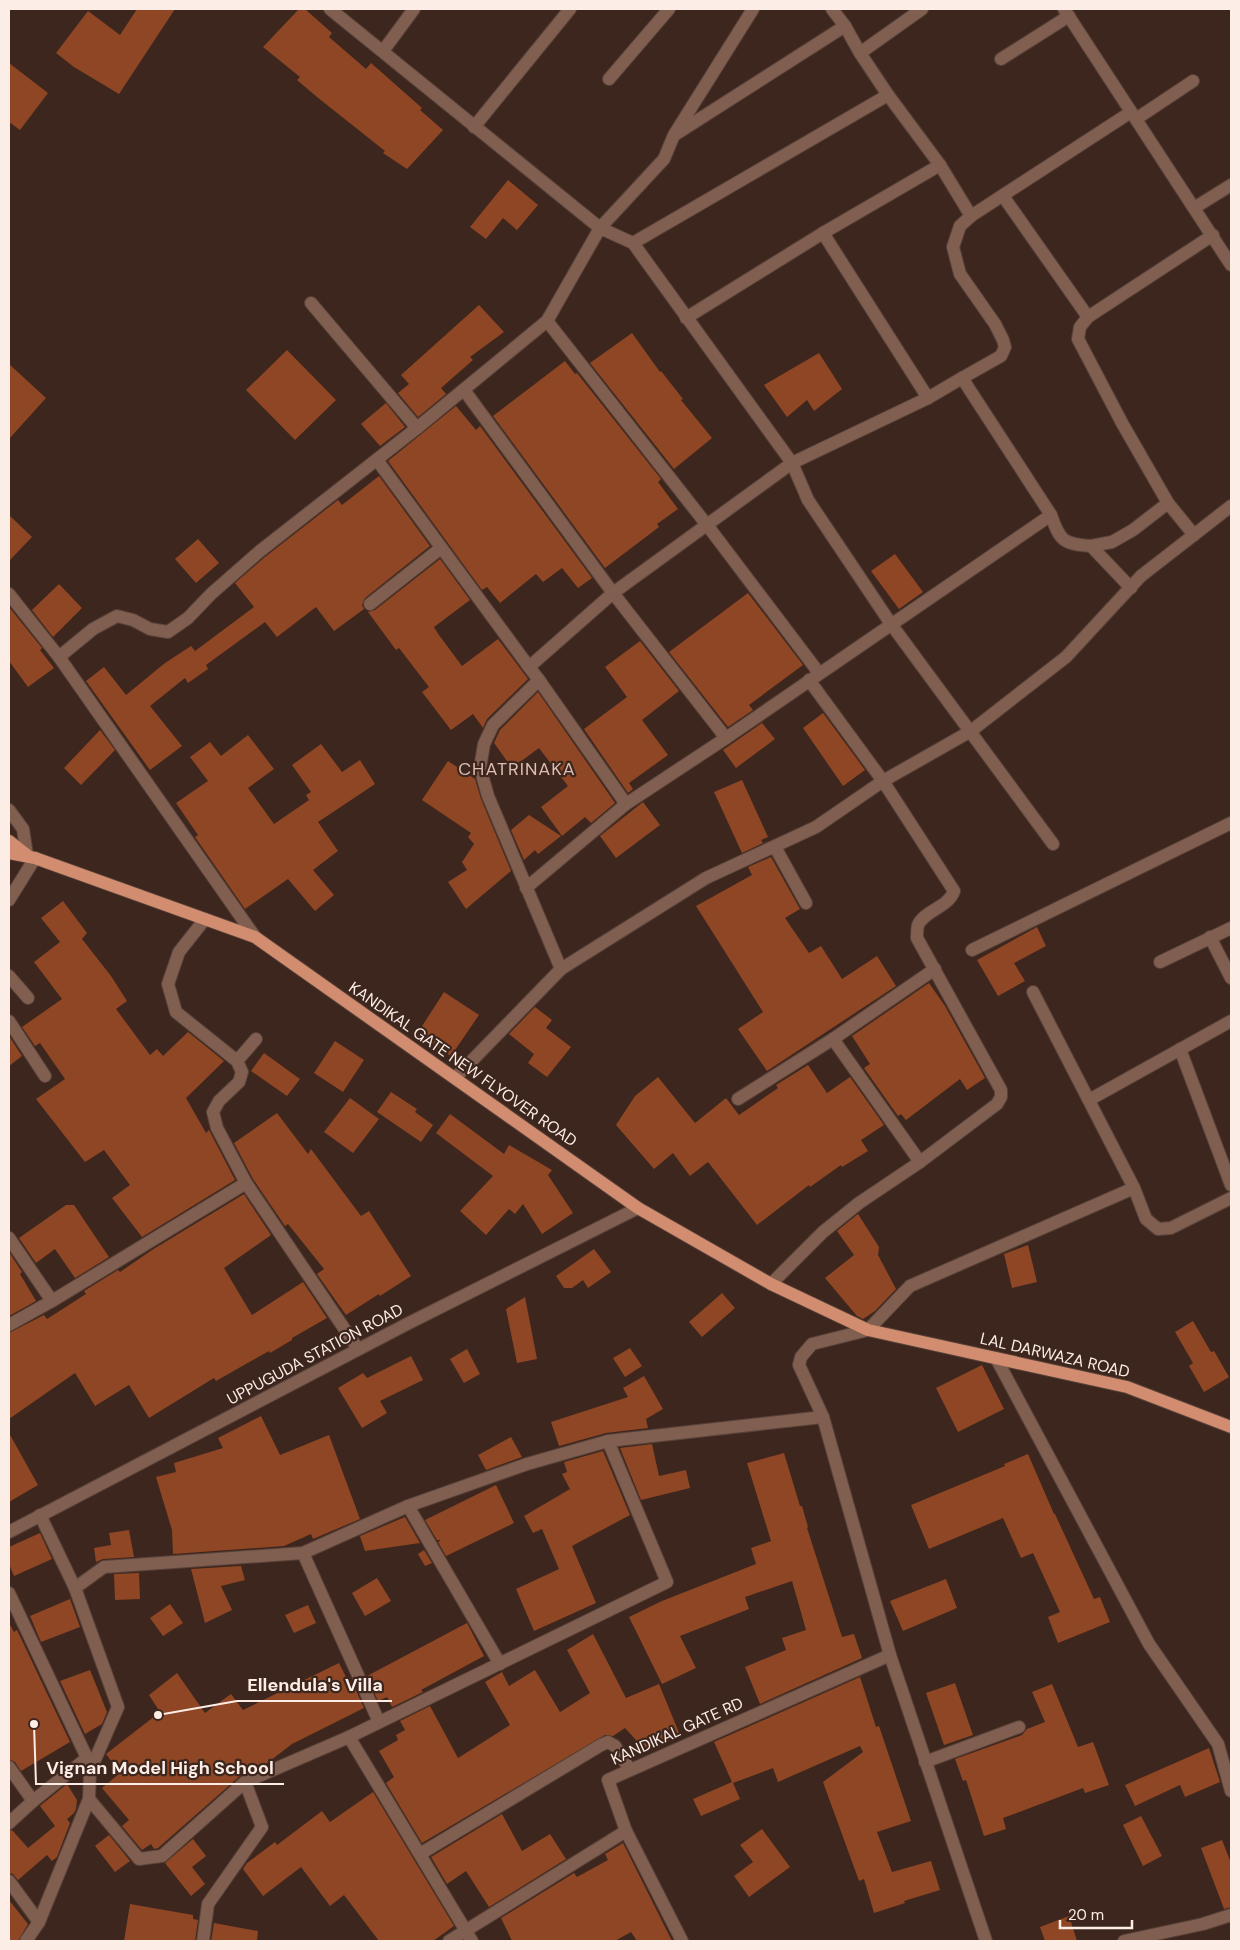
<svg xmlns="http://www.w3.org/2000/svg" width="1240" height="1950" font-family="'DM Sans',sans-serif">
<rect width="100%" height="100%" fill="#3d261d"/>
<g fill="#8f4624">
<path d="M137 9H175L119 94 74 67 56 53 88 11 120 35Z"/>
<path d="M299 9H305L332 33 329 37 366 69 371 63 422 108 420 110 443 130 407 169 383 153 385 151 317 97 297 80 300 77 263 47Z"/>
<path d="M9 63 48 93 20 130 9 122Z"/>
<path d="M508 180 538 205 517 230 503 218 486 239 470 227Z"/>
<path d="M479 305 504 332 470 357 473 360 441 388 446 394 418 417 398 393 409 384 401 375Z"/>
<path d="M632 333 660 372 661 371 683 399 681 400 712 438 674 469 590 363Z"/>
<path d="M287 350 336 400 295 440 246 390Z"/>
<path d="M819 353 842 389 814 411 807 400 787 417 764 385Z"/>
<path d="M565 361 575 374 577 373 661 479 658 482 678 509 657 524 659 527 605 568 493 416Z"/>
<path d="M9 364 46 398 9 439Z"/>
<path d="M386 403 405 427 380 446 361 424Z"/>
<path d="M456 406 476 430 480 426 592 578 578 588 562 568 543 582 536 574 500 603 487 587 482 590 388 461Z"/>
<path d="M379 476 430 546 365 598 362 605 364 609 334 631 316 607 277 637 265 622 206 665 208 669 188 683 185 678 150 706 182 746 150 770 86 681 104 667 126 695 165 663 191 646 195 651 254 607 235 583 265 557 338 500 342 505Z"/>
<path d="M9 515 32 537 9 561Z"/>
<path d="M198 539 219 563 196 583 175 559Z"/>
<path d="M895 554 923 592 899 609 871 571Z"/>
<path d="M440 559 470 600 434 627 439 635 462 666 498 639 528 679 487 719 483 728 473 714 451 730 422 692 429 687 399 648 396 650 368 612 375 610Z"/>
<path d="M59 584 82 608 53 637 32 610Z"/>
<path d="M748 593 803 665 749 705 753 710 728 727 669 652Z"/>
<path d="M9 607 42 648 40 650 54 668 28 687 9 661Z"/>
<path d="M640 641 679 691 642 720 668 755 629 783 633 789 628 793 584 729 627 697 605 667Z"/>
<path d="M538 692 615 803 591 823 585 817 562 836 541 807 568 786 539 748 512 768 494 743 500 730Z"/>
<path d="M823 713 865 770 843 786 803 728Z"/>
<path d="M762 723 775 739 736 768 723 750Z"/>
<path d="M100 730 115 750 81 785 64 768Z"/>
<path d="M248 735 274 769 248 788 274 824 309 800 306 795 311 792 292 765 321 744 342 772 360 760 375 784 318 822 338 851 313 870 334 895 315 911 288 879 245 909 195 837 198 835 176 803 208 781 190 757 210 742 221 756Z"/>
<path d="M448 761 475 779 481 799 511 871 466 909 448 882 467 870 462 862 474 844 468 837 471 833 422 800Z"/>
<path d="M742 780 768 837 761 840 763 843 742 853 714 792Z"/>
<path d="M643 802 660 825 616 858 600 836Z"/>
<path d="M529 815 561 836 538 854 535 850 524 860 511 830Z"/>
<path d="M771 857 800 909 785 918 809 953 821 946 842 979 877 956 896 986 767 1071 738 1029 763 1012 696 906 752 875 748 867Z"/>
<path d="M63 901 87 933 82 939 111 976 127 1001 116 1009 150 1055 157 1049 163 1056 188 1032 224 1061 186 1098 206 1133 209 1130 235 1180 142 1237 112 1198 130 1185 104 1150 85 1162 36 1099 65 1079 40 1043 35 1046 22 1027 62 999 34 962 60 942 41 918Z"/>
<path d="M1037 927 1046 946 1014 963 1025 981 998 996 977 960Z"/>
<path d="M929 983 945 1006 985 1078 967 1090 960 1079 906 1120 901 1114 898 1116 864 1068 870 1064 852 1036Z"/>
<path d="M444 992 479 1015 451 1056 417 1034Z"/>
<path d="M535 1007 552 1020 546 1028 571 1047 547 1077 528 1063 534 1054 509 1034Z"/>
<path d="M9 1036 22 1056 9 1066Z"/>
<path d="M335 1041 364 1060 343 1092 314 1073Z"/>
<path d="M264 1053 300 1079 287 1096 251 1071Z"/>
<path d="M808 1065 827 1093 850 1077 884 1125 861 1140 868 1151 842 1167 841 1165 810 1187 809 1185 757 1225 708 1162 690 1176 673 1153 654 1169 616 1125 635 1096 658 1077 695 1123 726 1098 739 1115 778 1088 776 1085Z"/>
<path d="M391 1092 417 1109 415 1112 433 1125 421 1142 377 1112Z"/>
<path d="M350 1098 379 1119 353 1153 324 1132Z"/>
<path d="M277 1113 308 1154 311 1149 361 1216 369 1211 411 1276 380 1296 379 1294 346 1315 317 1274 324 1269 288 1224 285 1226 253 1179 234 1143Z"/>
<path d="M450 1114 504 1154 509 1145 552 1170 548 1175 573 1213 542 1234 523 1204 515 1214 509 1209 486 1235 460 1211 493 1176 436 1133Z"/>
<path d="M244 1194 271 1235 224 1268 252 1315 303 1282 327 1318 292 1338V1340L270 1353 269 1351 216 1381 214 1378 149 1418 129 1385 95 1406 75 1373 9 1419V1333L44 1315 47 1319 86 1294 84 1291 118 1270 120 1272 152 1250Z"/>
<path d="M66 1205H74L109 1257 75 1278 55 1249 36 1263 19 1238Z"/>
<path d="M858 1214 879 1247 878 1255 896 1289 875 1311 863 1319 857 1316 825 1278 854 1255 837 1231Z"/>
<path d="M1028 1245 1037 1282 1012 1288 1004 1254Z"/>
<path d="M594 1249 611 1272 588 1288 583 1280 572 1288H564L556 1276Z"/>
<path d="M9 1252 22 1272 20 1274 36 1301 9 1316Z"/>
<path d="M722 1293 735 1308 702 1337 689 1322Z"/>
<path d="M525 1297 537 1359 517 1363 506 1309Z"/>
<path d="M1193 1321 1211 1352 1214 1351 1229 1377 1204 1392 1189 1366 1193 1363 1175 1332Z"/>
<path d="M630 1348 642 1366 625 1377 613 1358Z"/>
<path d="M467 1349 480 1374 464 1383 450 1359Z"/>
<path d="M411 1356 423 1380 380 1401 387 1413 362 1428 338 1388 363 1373 367 1378Z"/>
<path d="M982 1365 1004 1409 958 1432 936 1388Z"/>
<path d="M644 1376 663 1409 646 1419 648 1428 606 1433 559 1446 551 1422 628 1397 623 1388Z"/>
<path d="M261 1416 280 1455 329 1435 360 1519 313 1539 311 1534 284 1546 173 1554 172 1530 156 1477 176 1472 174 1463 223 1448 218 1438Z"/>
<path d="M9 1433 38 1485 9 1502Z"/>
<path d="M511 1437 522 1457 486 1470 478 1455Z"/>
<path d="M652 1444 659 1476 686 1470 690 1488 641 1500 620 1448Z"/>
<path d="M603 1451 630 1515 572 1546 596 1603 534 1631 516 1589 559 1569 542 1529 533 1533 524 1516 570 1489 562 1474 567 1472 564 1462Z"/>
<path d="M784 1453 800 1506H802L808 1527 807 1528 842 1637 854 1634 862 1658 760 1704 745 1667 786 1650 782 1638 806 1630 792 1581 745 1597 749 1609 680 1636 696 1668 662 1684 629 1617 662 1601 756 1564 751 1548 771 1541 747 1463Z"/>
<path d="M1028 1454 1054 1514H1055L1094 1599 1100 1597 1110 1622 1058 1643 1048 1617 1060 1612 1033 1553 1021 1558 1003 1518 929 1549 911 1505 1005 1466 1004 1464Z"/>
<path d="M496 1485 514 1523 446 1556 438 1542 441 1540H437L425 1520Z"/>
<path d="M405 1517 420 1543 365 1551 360 1536Z"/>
<path d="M129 1530 134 1557 103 1559 96 1562 94 1548 111 1545 109 1533Z"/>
<path d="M40 1533 52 1559 14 1576 9 1564V1547Z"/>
<path d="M424 1550 432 1563 425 1566 418 1554Z"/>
<path d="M241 1566 245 1580 221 1586 232 1610 205 1623 191 1569Z"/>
<path d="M139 1573 140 1599 115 1600 114 1574Z"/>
<path d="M377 1578 391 1601 365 1616 352 1593Z"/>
<path d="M946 1579 957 1608 903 1631 890 1601Z"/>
<path d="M70 1599 80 1627 41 1642 30 1616Z"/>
<path d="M170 1604 183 1623 163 1636 150 1618Z"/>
<path d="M308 1605 316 1623 294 1633 285 1615Z"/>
<path d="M9 1623 14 1632 17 1630 70 1742 21 1771 15 1762 9 1759Z"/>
<path d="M467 1623 484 1656 421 1690 423 1692 392 1707 387 1697 378 1701 367 1676Z"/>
<path d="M593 1634 626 1698 659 1684 680 1735 646 1751 625 1728 613 1736 605 1735 422 1843 386 1783 394 1777 379 1751 398 1740 396 1735 405 1730 400 1721 430 1706 458 1758 510 1725 485 1682 502 1672 509 1686 535 1670 560 1712 590 1693 567 1650Z"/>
<path d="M339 1663 350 1685 353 1684 364 1708 292 1744 266 1764 240 1776 158 1848 154 1849 151 1844 142 1850 122 1826 129 1820 102 1788 120 1773 106 1754 160 1712 149 1695 177 1673 205 1713 231 1694 243 1710Z"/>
<path d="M90 1670 107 1712 102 1724 85 1734 60 1681Z"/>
<path d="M860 1677 876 1727 879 1726 911 1821 877 1832 892 1872 931 1861 940 1890 904 1901 905 1903 874 1913 864 1879 859 1881 823 1782 863 1752 860 1746 778 1782 773 1768 733 1783 740 1799 701 1816 693 1799 732 1782 714 1742Z"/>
<path d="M955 1683 973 1735 944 1745 926 1693Z"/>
<path d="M1052 1684 1078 1747 1093 1742 1109 1785 1085 1793 1083 1788 1003 1818 1006 1829 984 1836 966 1780 963 1781 955 1759 1022 1735 1027 1729 1045 1722 1032 1692Z"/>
<path d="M1209 1748 1220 1782 1185 1797 1180 1785 1135 1806 1125 1785Z"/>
<path d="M67 1784 77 1800 76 1809 74 1813 67 1819 70 1823 57 1857 52 1861 47 1855 18 1880 13 1874 9 1873V1831L12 1830 28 1848 55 1826 40 1806Z"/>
<path d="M373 1792 454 1926 433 1941H379L344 1895 330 1906 301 1867 263 1896 243 1869 247 1863 275 1842 277 1845 322 1811 330 1822Z"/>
<path d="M502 1814 522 1851 550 1834 566 1859 489 1907 466 1871 447 1884 431 1857Z"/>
<path d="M1141 1816 1162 1856 1143 1866 1123 1825Z"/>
<path d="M762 1829 790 1867 749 1897 734 1876 753 1862 740 1845Z"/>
<path d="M109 1835 130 1861 115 1872 95 1846Z"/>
<path d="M193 1839 206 1856 192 1867 205 1884 191 1896 165 1863Z"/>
<path d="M1222 1840 1231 1863V1907L1224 1909 1201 1848Z"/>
<path d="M623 1843 672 1941H637L631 1932 615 1941H512L501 1918 574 1873 577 1877 608 1860 605 1854Z"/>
<path d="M9 1900 28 1924 18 1941H9Z"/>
<path d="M130 1904 193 1915V1919L198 1920 195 1941H124Z"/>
<path d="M1069 1916 1077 1941H1045L1040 1927Z"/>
<path d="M214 1923 258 1931 257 1941H211Z"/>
</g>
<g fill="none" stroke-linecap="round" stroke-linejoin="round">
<g stroke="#584239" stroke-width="14">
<g id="minor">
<path d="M330 9 600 228 664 159 674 135 753 9"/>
<path d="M832 9 845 26 860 53 888 95 940 165 971 216"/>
<path d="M1064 9 1231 265"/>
<path d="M383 51 414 9"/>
<path d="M860 53 922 9"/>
<path d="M1001 59 1069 16"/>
<path d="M609 79 669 9"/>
<path d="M1136 119 1193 81"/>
<path d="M474 127 570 9"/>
<path d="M676 134 845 26"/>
<path d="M1003 196 1088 317"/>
<path d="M1194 208 1231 185"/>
<path d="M633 243 792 463 808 500 891 624 1053 844"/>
<path d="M311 303 417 428"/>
<path d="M686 318 823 233 940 165"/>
<path d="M547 321 707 525 819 673"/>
<path d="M464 390 613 593 726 738"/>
<path d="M928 398 962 378"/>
<path d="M377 460 529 667"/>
<path d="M1051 515C1060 541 1063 544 1091 546L1131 588"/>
<path d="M1194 535 1168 503 1122 423 1078 339 1080 327 1088 317 1213 235"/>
<path d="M1091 546 1112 542 1133 530 1168 503"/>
<path d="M9 594 59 657"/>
<path d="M370 604 441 548"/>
<path d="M539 680 626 804"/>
<path d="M9 810 23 829 27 855"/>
<path d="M775 847 806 903"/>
<path d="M526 888 626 804 726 738 1051 515 962 378 1001 356 1005 347 1003 340 995 324 960 274 953 247 960 226 971 216 1131 112"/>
<path d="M9 900 35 858"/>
<path d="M205 919 179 952 168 984 176 1012 237 1061 242 1072 239 1082 219 1101 213 1112 217 1128 246 1183"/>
<path d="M255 937 59 657 93 629 117 616 133 620 150 629 168 632 188 618 211 594 260 551 417 428 547 321 600 228 633 243 888 95"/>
<path d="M1210 937 1231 978"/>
<path d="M972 950 1231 823"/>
<path d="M1160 962 1231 928"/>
<path d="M561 969 488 796 480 768 484 744 493 725 539 680 529 667 613 593 792 463 928 398 823 233"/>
<path d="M9 976 28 998"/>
<path d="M1033 992 1134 1188 1146 1219 1158 1229 1171 1228 1231 1198"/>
<path d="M9 1021 45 1076"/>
<path d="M833 1039 920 1162"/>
<path d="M1180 1049 1231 1185"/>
<path d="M237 1061 256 1039"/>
<path d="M455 1078 561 969 706 878 816 827 883 781 971 731 1066 657 1141 576 1231 506"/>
<path d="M738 1099 833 1039 935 969"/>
<path d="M1089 1100 1231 1021"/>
<path d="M9 1238 52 1301"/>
<path d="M771 1284 823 1232 859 1203 920 1162 997 1104 1001 1097V1090L917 938C917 934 917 929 918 925 925 910 948 908 954 891L883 781 809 680"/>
<path d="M9 1325 52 1301 246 1183 358 1349"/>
<path d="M996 1358 1149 1644 1218 1744 1231 1791"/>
<path d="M408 1506 500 1664"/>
<path d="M40 1515 75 1588 118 1707 90 1771"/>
<path d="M9 1532 407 1324 638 1208"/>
<path d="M303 1553 379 1722"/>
<path d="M75 1588 104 1567 303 1553 408 1506 527 1464 608 1441 823 1417"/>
<path d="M9 1593 87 1758 33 1801 9 1823"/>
<path d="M349 1737 472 1941"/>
<path d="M87 1758 90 1771 89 1799 139 1859 162 1856 245 1782 349 1737 667 1582 608 1441"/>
<path d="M925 1762 1019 1727"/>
<path d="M9 1767 33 1801"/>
<path d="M626 1831 682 1941"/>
<path d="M420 1854 601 1745 608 1742 615 1746 630 1770"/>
<path d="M9 1881 39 1922"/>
<path d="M26 1941 39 1922 89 1799"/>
<path d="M203 1941 208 1904 262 1827 245 1782"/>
<path d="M449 1941 626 1831 608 1780 890 1655"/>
<path d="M986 1941 890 1655 823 1417 799 1365 801 1357 812 1344 868 1330 910 1286 1134 1188"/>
<path d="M1124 1941 1203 1924 1231 1915"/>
</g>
</g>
<g stroke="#584239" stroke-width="14">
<g id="major">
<path d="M9 841 27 855"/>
<path d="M9 853 35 858 255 937 638 1208 771 1284 868 1330 1127 1387 1231 1427"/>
</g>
</g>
<use href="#minor" stroke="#805e50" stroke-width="12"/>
<use href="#major" stroke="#d28d70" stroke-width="12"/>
</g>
<g text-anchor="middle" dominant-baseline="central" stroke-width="4.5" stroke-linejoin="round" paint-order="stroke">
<g font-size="16" fill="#fcede6" stroke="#3d261d">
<text transform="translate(463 1064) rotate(35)">KANDIKAL GATE NEW FLYOVER ROAD</text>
<text transform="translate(315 1354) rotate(-28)">UPPUGUDA STATION ROAD</text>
<text transform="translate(1055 1355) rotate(13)">LAL DARWAZA ROAD</text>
<text transform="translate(677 1731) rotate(-24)">KANDIKAL GATE RD</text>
</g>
<g font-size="18" letter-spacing="1" fill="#dcbeb2" stroke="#3d261d">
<text x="517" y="769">CHATRINAKA</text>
</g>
</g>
<path fill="none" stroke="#fcede6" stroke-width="2" d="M158 1715L237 1701H392M34 1724L36 1784H284"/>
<g fill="#fcede6" stroke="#3d261d" stroke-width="2">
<circle cx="158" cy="1715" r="5"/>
<circle cx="34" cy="1724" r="5"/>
</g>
<g font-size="18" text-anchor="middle" font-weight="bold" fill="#fcede6" stroke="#3d261d" stroke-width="4.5" stroke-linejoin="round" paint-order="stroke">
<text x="315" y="1691">Ellendula's Villa</text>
<text x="160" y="1774">Vignan Model High School</text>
</g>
<rect width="1240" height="1950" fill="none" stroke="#fcede6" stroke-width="20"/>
<path d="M1060 1920v8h72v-8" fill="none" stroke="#fcede6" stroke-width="2.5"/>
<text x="1068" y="1920" font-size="15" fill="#fcede6" stroke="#3d261d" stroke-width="4" paint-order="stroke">20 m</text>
</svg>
